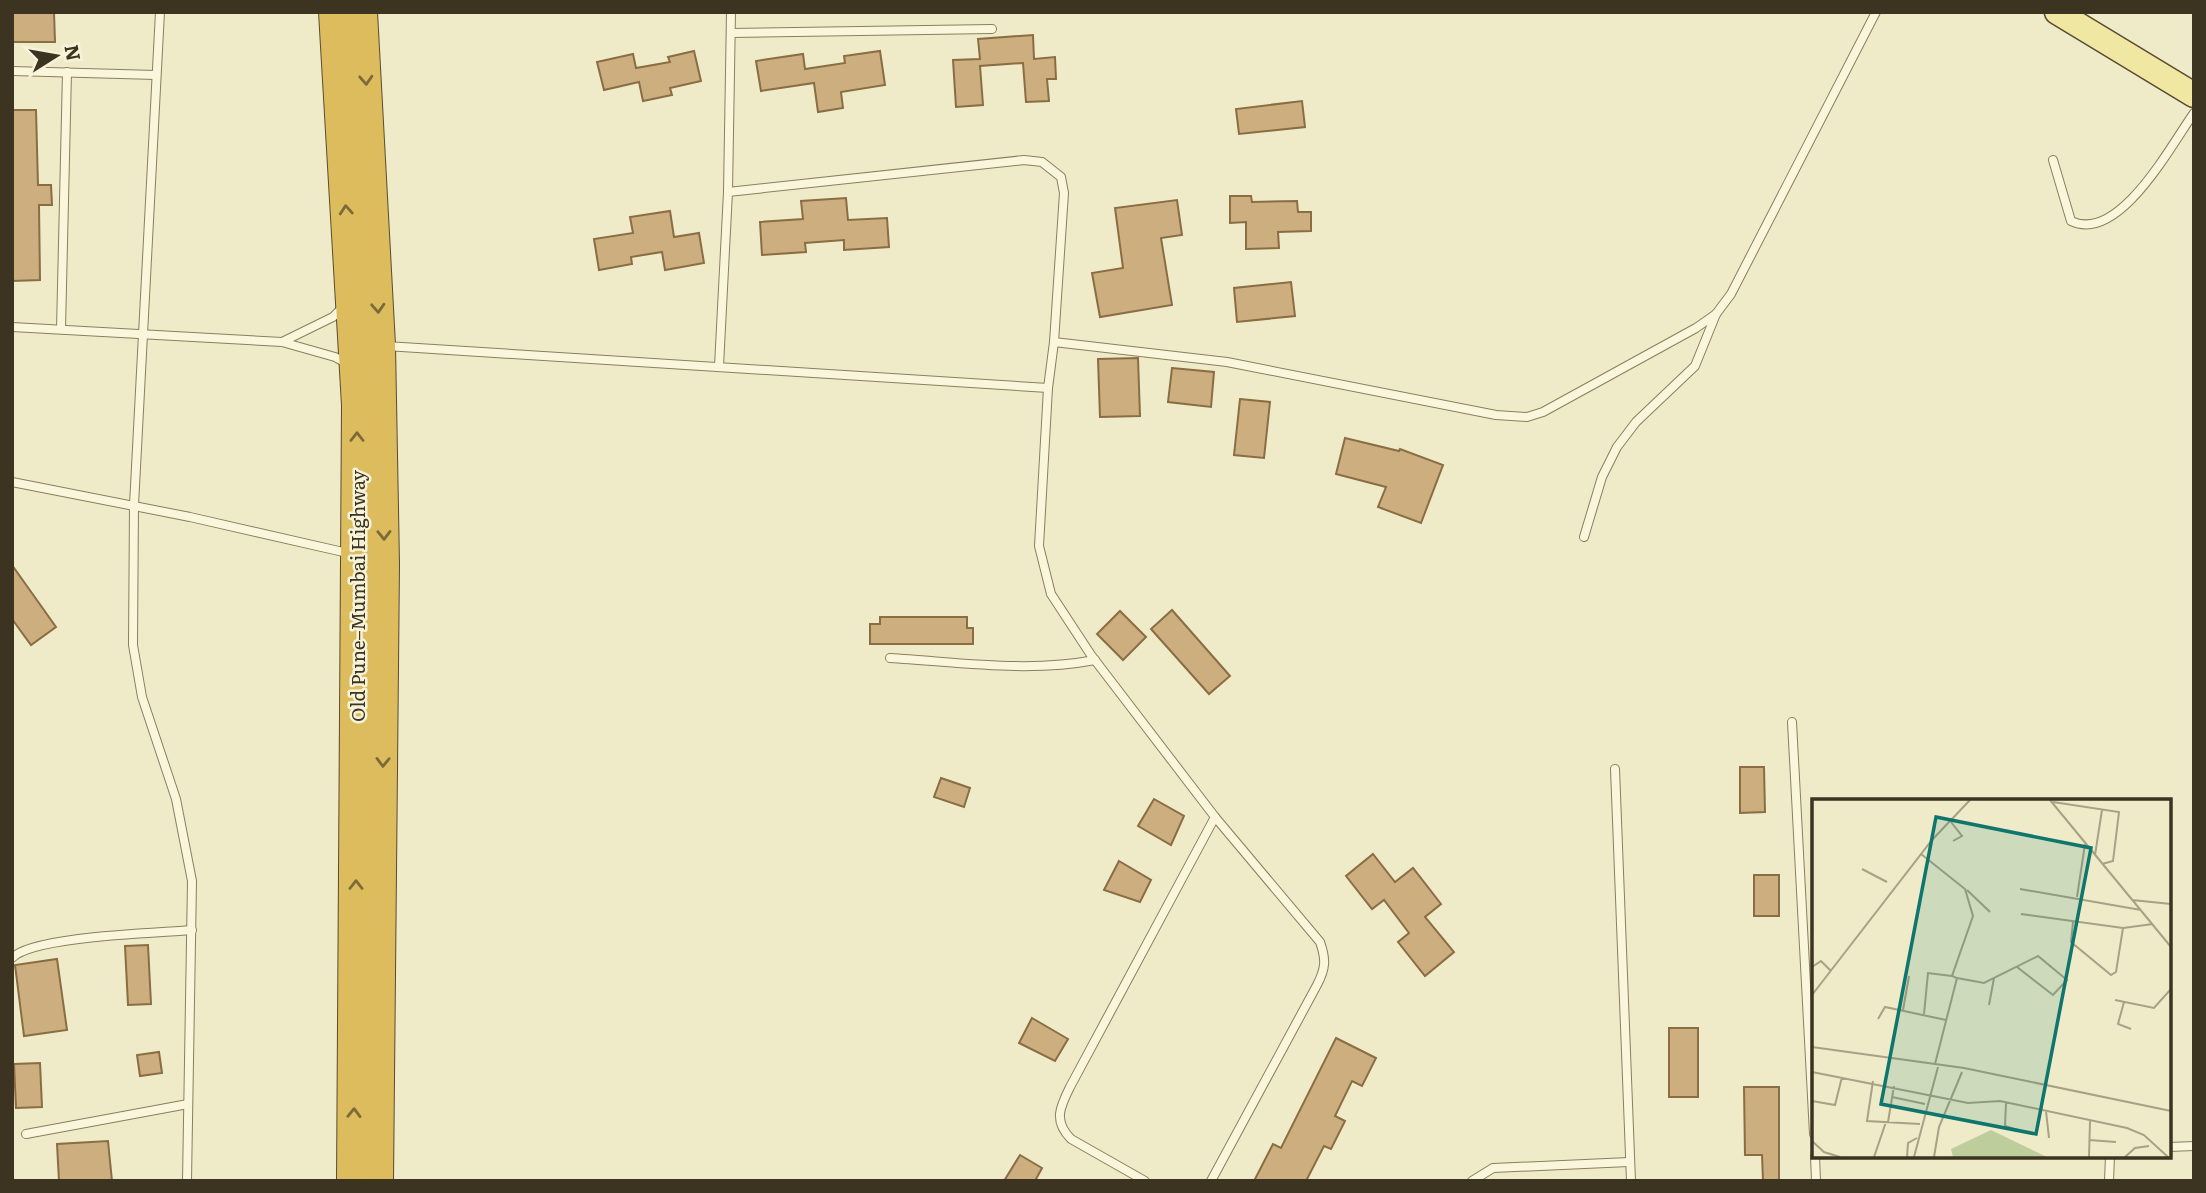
<svg xmlns="http://www.w3.org/2000/svg" width="2206" height="1193" font-family="Literata,serif">
<rect width="100%" height="100%" fill="#efebc9"/>
<g fill="#ccae7f" stroke="#8a6d43" stroke-width="2">
<path d="M12 12H54L55 42H12Z"/>
<path d="M1033 35 1034 59 1055 57 1056 79H1047L1049 101 1026 102 1023 63 980 66 983 105 956 107 953 60 980 59 978 39Z"/>
<path d="M694 51 701 81 670 88 672 95 643 101 639 82 604 90 597 62 633 54 636 68 670 62 668 57Z"/>
<path d="M880 51 885 85 841 92 843 108 818 112 814 83 761 91 756 61 803 54 805 69 845 63 844 56Z"/>
<path d="M1302 101 1305 127 1239 134 1236 109Z"/>
<path d="M12 110H36L38 185H51L52 205H39L40 280 12 281Z"/>
<path d="M1230 196H1251L1252 202 1297 201 1298 212H1311V231L1278 232 1279 248 1246 249V222L1230 223Z"/>
<path d="M846 198 848 220 887 218 889 247 844 250V240L805 243 806 252 762 255 760 222 803 219 801 201Z"/>
<path d="M1177 200 1182 235 1161 238 1172 305 1100 317 1092 273 1123 268 1115 208Z"/>
<path d="M670 211 674 237 699 233 704 263 665 270 662 252 631 257 632 264 599 270 594 239 633 233 630 217Z"/>
<path d="M1291 282 1295 316 1237 322 1234 288Z"/>
<path d="M1138 358 1140 416 1100 417 1098 359Z"/>
<path d="M1172 368 1214 372 1211 407 1168 402Z"/>
<path d="M1240 399 1270 402 1264 458 1234 455Z"/>
<path d="M1345 438 1399 451 1400 449 1443 465 1421 523 1378 507 1386 487 1336 474Z"/>
<path d="M12 565 56 627 31 645 12 619Z"/>
<path d="M1172 610 1230 676 1209 694 1151 629Z"/>
<path d="M1120 611 1146 637 1123 660 1097 634Z"/>
<path d="M880 617H967V628H973V644H870V624H880Z"/>
<path d="M1740 767H1764L1765 812 1740 813Z"/>
<path d="M941 778 970 788 964 807 934 797Z"/>
<path d="M1154 799 1184 816 1171 845 1138 826Z"/>
<path d="M1373 854 1395 882 1413 868 1441 904 1425 917 1454 952 1425 976 1398 942 1409 933 1384 900 1372 909 1346 876Z"/>
<path d="M1119 861 1151 880 1140 902 1104 890Z"/>
<rect x="1754" y="875" width="25" height="41"/>
<path d="M148 945 151 1004 128 1005 125 946Z"/>
<path d="M57 959 67 1030 24 1036 15 965Z"/>
<path d="M1032 1018 1068 1039 1055 1061 1019 1043Z"/>
<rect x="1669" y="1028" width="29" height="69"/>
<path d="M1336 1038 1376 1058 1362 1086 1352 1081 1335 1116 1345 1121 1331 1149 1324 1146 1306 1181H1254L1273 1144 1281 1148Z"/>
<path d="M159 1052 162 1073 140 1076 137 1055Z"/>
<path d="M40 1063 42 1107 16 1108 14 1064Z"/>
<path d="M1744 1087H1779V1181H1763L1762 1155H1745Z"/>
<path d="M108 1141 112 1181H59L57 1144Z"/>
<path d="M1020 1155 1042 1168 1035 1181H1004Z"/>
</g>
<g fill="none" stroke-linecap="round" stroke-linejoin="round">
<g stroke="#8b7e5d" stroke-width="10">
<g id="lane">
<path d="M160 12 134 505 133 645 142 697 176 799 192 881 187 1181"/>
<path d="M731 33 992 29"/>
<path d="M12 71 156 75"/>
<path d="M2053 160 2071 221C2119 244 2171 145 2194 113"/>
<path d="M728 192 1024 160 1042 162 1061 177 1064 193 1054 342"/>
<path d="M12 327 282 342 335 357 348 364"/>
<path d="M61 329 67 72"/>
<path d="M282 342 333 317 343 307"/>
<path d="M386 346 1048 388 1054 342 1227 362 1496 415 1527 417 1543 412 1696 328 1716 314 1731 294 1876 12"/>
<path d="M719 366 728 192 731 12"/>
<path d="M1048 388 1039 546 1051 594 1091 655 1215 817 1320 942C1326 959 1326 968 1317 985L1211 1181"/>
<path d="M12 482 190 517 352 554"/>
<path d="M1584 537 1602 477 1617 447 1636 422 1695 366 1716 314"/>
<path d="M890 658C958 662 1028 673 1095 660"/>
<path d="M1792 722 1814 1134"/>
<path d="M1615 769 1631 1181"/>
<path d="M12 958C32 936 158 933 192 930"/>
<path d="M26 1134 188 1104"/>
<path d="M2169 1147 2194 1146"/>
<path d="M1815 1156 1816 1181"/>
<path d="M1145 1181 1071 1139C1053 1121 1060 1107 1070 1087L1215 817"/>
<path d="M1472 1181 1493 1168 1629 1162"/>
<path d="M2109 1181 2110 1156"/>
</g>
</g>
<g stroke="#594b31" stroke-width="27">
<path id="primary" d="M2057 12 2194 95"/>
</g>
<g stroke="#594b31" stroke-width="32">
<g id="highway">
<path d="M334 12 357 405 352 1181"/>
<path d="M362 12 380 345 384 564 378 1181"/>
</g>
</g>
<use href="#lane" stroke="#f9f6dc" stroke-width="8"/>
<use href="#primary" stroke="#f0e7a2" stroke-width="24"/>
<use href="#highway" stroke="#dcbc5c" stroke-width="30"/>
</g>
<defs><path id="oneway-chevron" d="M-2-3.5L2.5 0L-2 3.5" fill="none" stroke-width="1.6" stroke-linecap="round" stroke-linejoin="round" transform="scale(1.75)"/></defs>
<g stroke="#7c6a39">
<use href="#oneway-chevron" transform="translate(366 80) rotate(87)"/>
<use href="#oneway-chevron" transform="translate(346 210) rotate(-94)"/>
<use href="#oneway-chevron" transform="translate(378 308) rotate(87)"/>
<use href="#oneway-chevron" transform="translate(357 437) rotate(-90)"/>
<use href="#oneway-chevron" transform="translate(384 535) rotate(89)"/>
<use href="#oneway-chevron" transform="translate(383 762) rotate(91)"/>
<use href="#oneway-chevron" transform="translate(356 885) rotate(-90)"/>
<use href="#oneway-chevron" transform="translate(354 1113) rotate(-89)"/>
</g>
<g text-anchor="middle" dominant-baseline="central" stroke-width="5" stroke-linejoin="round" paint-order="stroke">
<g font-size="19" fill="#3c3321" stroke="#f6f3d8">
<text transform="translate(357 596) rotate(-90)">Old Pune–Mumbai Highway</text>
</g>
</g>
<g transform="translate(1812 799)">
<rect width="359" height="359" fill="#efebc9"/>
<path d="M179 331 235 358H141L139 350Z" fill="#becd9c"/>
<path fill="none" stroke="#a7a186" stroke-width="2" d="M238 1 359 148M241 3 307 13 301 62 290 65M139 23 150 37 141 42M109 55 153 90 161 117 140 177 145 179 123 265M283 56 290 11M50 70 75 83M208 90 329 111M155 91 178 113M265 98 273 45M320 101 359 105M209 115 311 129 341 125M261 123 259 143 299 176 304 173 311 129M0 168 9 162 19 172M145 179 172 184 226 157 255 181 241 196 205 168M0 196 120 41 158 1M303 201 342 209 359 190M312 203 306 225 319 230M177 206 182 179M91 211 97 177M112 215 116 174 140 177M66 220 73 208 134 221M0 248 152 269 359 312M0 273 156 304 188 302 315 329 332 336 356 358M61 282 55 322 108 325M80 298 113 305M0 302 23 306 30 278M194 304 193 327 206 331M234 312 237 339M76 323 82 287M277 341 304 343M0 342 12 353 28 358M62 358 74 323M95 358 96 344 105 339M102 358 126 268M122 358 127 328 150 273M277 358 278 322M313 358 323 349 337 347"/>
<path fill="#0f766e" fill-opacity="0.15" stroke="#0f766e" stroke-width="3.5" d="M124 18 279 49 224 335 69 305Z"/>
<rect width="359" height="359" fill="none" stroke="#3c3321" stroke-width="3.5"/>
</g>
<rect width="2206" height="1193" fill="none" stroke="#3c3321" stroke-width="28"/>
<g transform="translate(56 56) rotate(79)" stroke="#f6f3d8" stroke-width="5" paint-order="stroke">
<path d="M0-5L12 26L0 18L-12 26Z" fill="#3c3321"/>
<text y="-10" font-size="19" font-weight="bold" text-anchor="middle" fill="#3c3321">N</text>
</g>
</svg>
